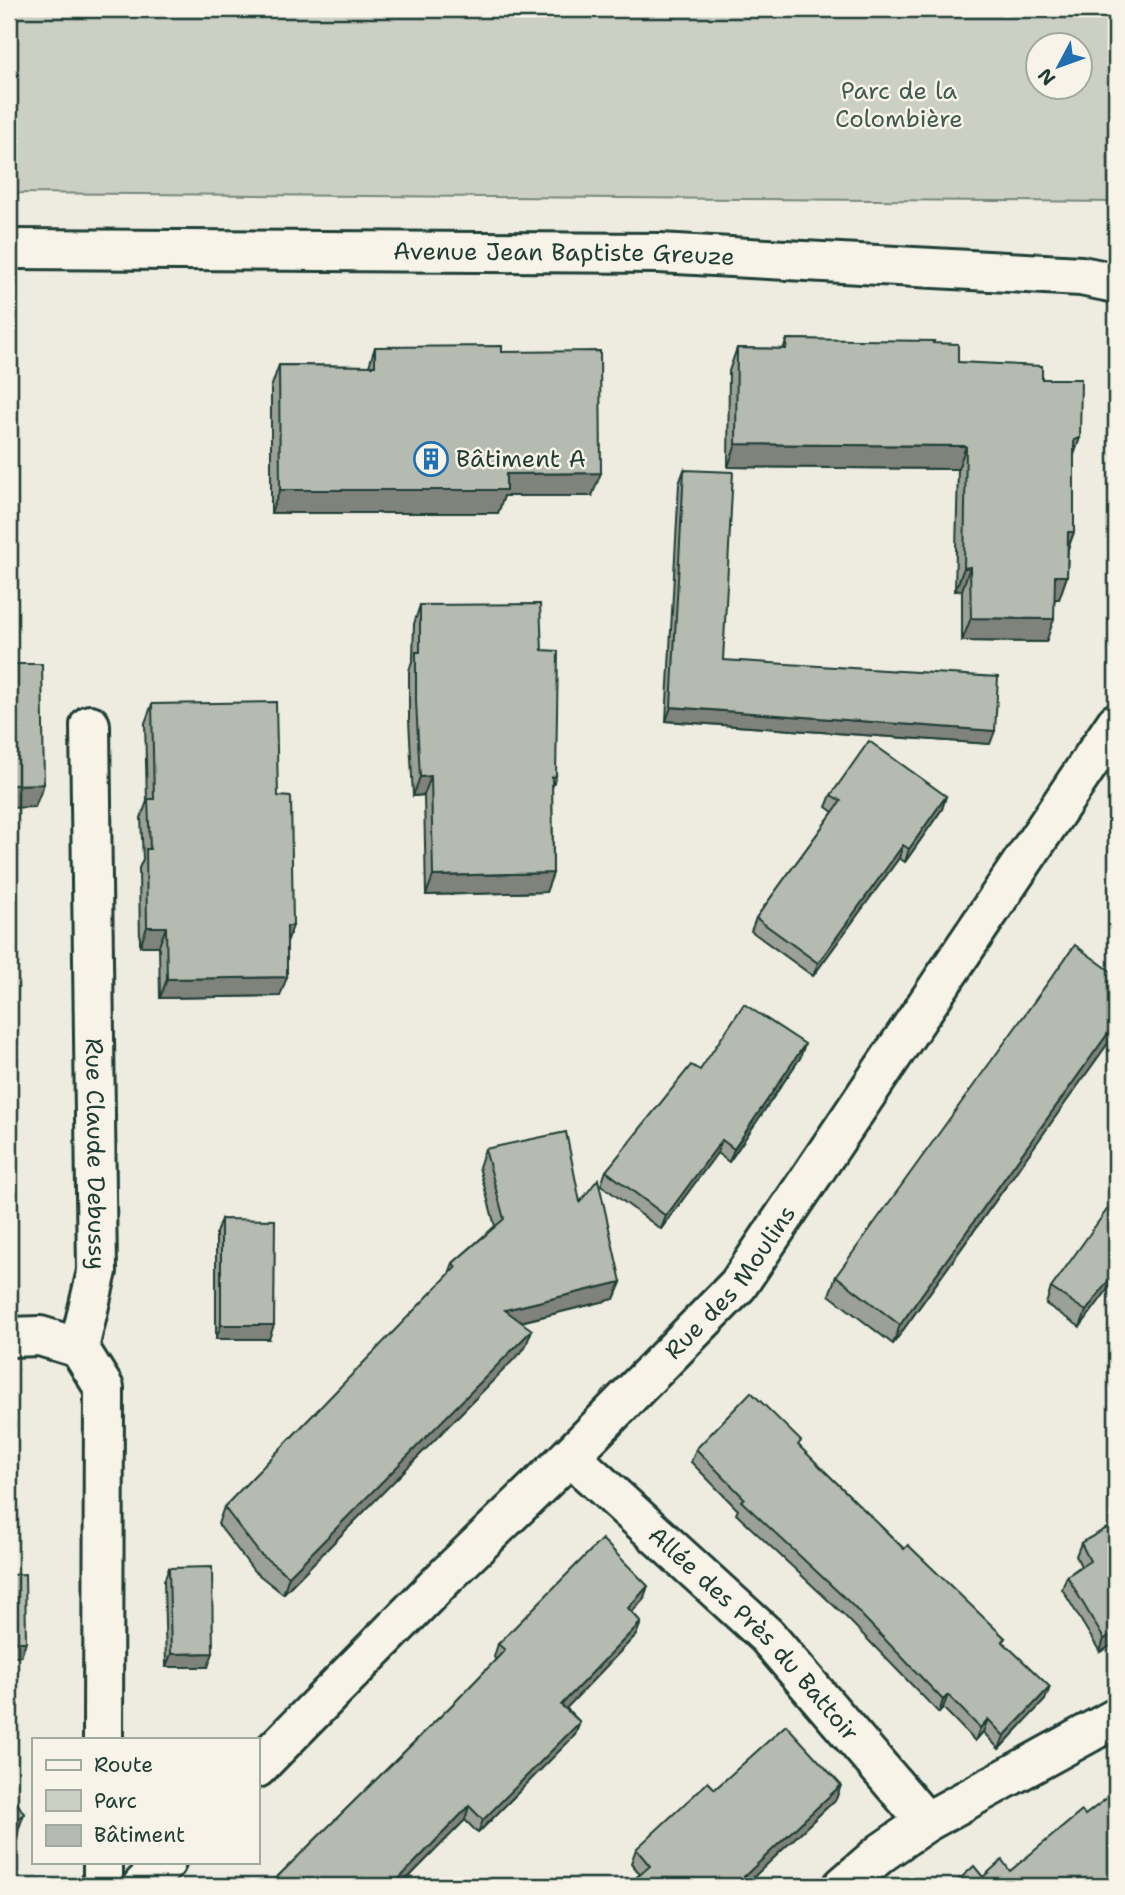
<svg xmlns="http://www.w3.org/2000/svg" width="1125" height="1895" font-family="'Shantell Sans',sans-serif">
<rect width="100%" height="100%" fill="#eeece1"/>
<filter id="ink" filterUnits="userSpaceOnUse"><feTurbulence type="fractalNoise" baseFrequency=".0143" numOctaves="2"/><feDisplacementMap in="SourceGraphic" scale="14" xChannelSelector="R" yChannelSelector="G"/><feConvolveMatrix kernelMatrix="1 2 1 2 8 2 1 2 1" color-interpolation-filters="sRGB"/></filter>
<g filter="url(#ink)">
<path fill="#cccfc4" stroke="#76867c" stroke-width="2" fill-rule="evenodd" d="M9 9H1116V202L9 193ZM1038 46H1080V88H1038Z"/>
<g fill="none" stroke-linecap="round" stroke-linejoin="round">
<g stroke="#1f3d34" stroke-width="44">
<g id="street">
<path id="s1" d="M9 249 659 253 1081 276 1116 283"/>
<path id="s2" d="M90 725 97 1271 79 1348 104 1388 103 1739"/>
<path d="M9 1337 40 1336 79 1348"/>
<path id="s3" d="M570 1456 767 1636 926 1822"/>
<path d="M103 1886V1862"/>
<path d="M843 1886 881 1853 926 1822 1116 1718"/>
</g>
</g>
<g stroke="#1f3d34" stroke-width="44">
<g id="secondary">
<path id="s4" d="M257 1768 447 1575 570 1456 738 1285 1116 723"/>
<path d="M142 1886 166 1862"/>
</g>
</g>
<use href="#street" stroke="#f7f3e8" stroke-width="38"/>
<use href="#secondary" stroke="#f7f3e8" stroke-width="38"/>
</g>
<g fill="#9ca197" stroke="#1f3d34" stroke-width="2">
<path d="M787 339 933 343 958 362 1042 379 1074 455V532L1068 549 1067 576 1059 599H1055L1046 642 962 641V590L955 591 958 469 728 467 729 371 737 348 783 349Z"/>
<path d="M375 347 502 352 592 496H504L498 513H271V388L279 365 369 366Z"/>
<path d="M684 470 723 660 990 744 666 721 679 484Z"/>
<path d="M420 605 542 650 556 776 552 788 553 873 546 892 426 895 424 795 413 796 409 720V671L413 658 414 624Z"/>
<path d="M152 704 278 796 287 942 280 996 160 998 159 946H140L139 868 143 859 141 818 147 801 145 723Z"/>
<path d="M831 795 946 796 942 809 905 862 899 858 813 976 751 931 756 918 833 812 826 807Z"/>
<path d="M1116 975V1032L893 1344 829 1295 836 1276Z"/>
<path d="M800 1058 729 1162 717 1153 661 1229 601 1185 606 1171 700 1070Z"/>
<path d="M485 1149 580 1202 621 1282 614 1299 521 1322 525 1348 283 1594 254 1571 218 1524 224 1507 448 1276 453 1263 495 1226 479 1167Z"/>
<path d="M221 1219 269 1339H216V1233Z"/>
<path d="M1116 1278 1080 1327 1046 1304 1051 1288Z"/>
<path d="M799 1446 904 1549 1005 1638 1003 1641 1045 1700 999 1749 983 1732 975 1741 943 1708 939 1713 845 1616 736 1514 738 1510 691 1462 696 1449Z"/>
<path d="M1116 1523V1643L1100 1652 1062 1589 1067 1576 1081 1566 1076 1556 1081 1543Z"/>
<path d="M169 1568 208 1667H166L164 1581Z"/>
<path d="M643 1600 632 1612 641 1622 636 1635 566 1708 580 1722 575 1735 478 1833 465 1820 400 1886H268L457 1700 496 1660 494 1657 498 1644Z"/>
<path d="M841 1785 836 1799 744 1886H627L640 1874 631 1863 636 1849 715 1789Z"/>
</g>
<g fill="#7f837b" stroke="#1f3d34" stroke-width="2">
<path d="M1080 438 1072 461 1074 440Z"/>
<path d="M736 444 966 446 958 469 728 467Z"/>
<path d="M601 473 592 496H504L498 513H271L280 490 506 474Z"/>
<path d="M1068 532H1074L1065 555Z"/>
<path d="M970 567 962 590 955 591 964 568Z"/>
<path d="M1055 576H1067L1059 599H1047Z"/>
<path d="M971 618 1054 619 1046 642 962 641Z"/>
<path d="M671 707 995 731 990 744 666 721Z"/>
<path d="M431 776 424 795 413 796 420 777Z"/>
<path d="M556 776 549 795 552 777Z"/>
<path d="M44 784 35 807 9 808V785Z"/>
<path d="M946 796 942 809 905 862 909 849Z"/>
<path d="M903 845 899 858 813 976 818 963Z"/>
<path d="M553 873 546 892 426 895 433 876Z"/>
<path d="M287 926H293L286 945Z"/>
<path d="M147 927H166L159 946H140Z"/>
<path d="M287 977 280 996 160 998 167 979Z"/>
<path d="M1116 1022V1032L893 1344 900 1325Z"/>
<path d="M805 1044 800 1058 729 1162 734 1149Z"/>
<path d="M722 1140 717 1153 661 1229 666 1216Z"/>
<path d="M1116 1270V1278L1080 1327 1086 1311Z"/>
<path d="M621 1282 614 1299 499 1327 505 1310Z"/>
<path d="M221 1325H274L269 1339H216Z"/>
<path d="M532 1330 525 1348 283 1594 289 1576Z"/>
<path d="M648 1586 643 1600 623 1621 628 1608Z"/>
<path d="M641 1622 636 1635 557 1718 561 1705Z"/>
<path d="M1116 1632V1643L1100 1652 1104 1639Z"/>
<path d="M9 1642H26L21 1656H9Z"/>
<path d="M213 1653 208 1667H166L171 1654Z"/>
<path d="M1050 1687 1045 1700 999 1749 1004 1736Z"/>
<path d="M948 1695 943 1708 939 1713 943 1700Z"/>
<path d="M988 1719 983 1732 975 1741 980 1728Z"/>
<path d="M580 1722 575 1735 478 1833 483 1820Z"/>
<path d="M841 1785 836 1799 744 1886H734Z"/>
<path d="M469 1806 465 1820 400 1886H392Z"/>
<path d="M24 1814 18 1831 9 1837V1824Z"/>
</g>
<g fill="#b5bbb0" stroke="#1f3d34" stroke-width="2">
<path d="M787 339 934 341 933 343 958 344V362L1042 366V379H1081L1080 438 1074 440V532H1068L1067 576H1055L1054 619 971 618 970 567 964 568 966 446 736 444 737 348 786 349Z"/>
<path d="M502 346V352L600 351 601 473 506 474V490H280L279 365 375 366V347Z"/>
<path d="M684 470 733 472 723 660 998 677 995 731 671 707Z"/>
<path d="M540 604 542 650 558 651 556 776 552 777 553 873 433 876 431 776 420 777 416 701V652H420V605Z"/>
<path d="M9 664H42L44 784 9 785Z"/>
<path d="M276 702 278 796 291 797 293 926H287V977L167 979 166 927H147L146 849H150L148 799H154L152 704Z"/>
<path d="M869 741 946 796 909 849 903 845 818 963 756 918 841 801 831 795Z"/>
<path d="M1075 945 1116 975V1022L900 1325 836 1276Z"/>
<path d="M744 1004 805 1044 734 1149 722 1140 666 1216 606 1171 691 1065 700 1070Z"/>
<path d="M566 1132 580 1202 598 1179 621 1282 505 1310 532 1330 289 1576 260 1554 224 1507 456 1267 453 1263 504 1219 485 1149Z"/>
<path d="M1116 1197V1270L1086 1311 1051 1288Z"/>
<path d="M221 1219 275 1220 274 1325H221Z"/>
<path d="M751 1392 801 1441 798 1445 904 1549 908 1545 1005 1638 1002 1641 1050 1687 1004 1736 988 1719 980 1728 948 1695 943 1700 849 1602 741 1501 744 1498 696 1449Z"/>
<path d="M1116 1523V1632L1104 1639 1067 1576 1090 1561 1081 1543Z"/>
<path d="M602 1539 648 1586 628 1608 641 1622 561 1705 580 1722 483 1820 469 1806 392 1886H268L457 1700 505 1650 498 1644Z"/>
<path d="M212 1567 213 1653 171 1654 169 1568Z"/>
<path d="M25 1574 26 1642H9V1575Z"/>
<path d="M786 1725 841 1785 734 1886H627L650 1866 636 1849 708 1782 715 1789Z"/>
<path d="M9 1789 24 1814 9 1824Z"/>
<path d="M1116 1791V1886H952L974 1866 983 1877 1002 1860 1010 1871 1082 1811 1085 1815Z"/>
</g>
</g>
<defs>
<g id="building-ring" transform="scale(1.75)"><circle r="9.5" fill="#f7f3e8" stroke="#1f6fb2" stroke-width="1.5"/><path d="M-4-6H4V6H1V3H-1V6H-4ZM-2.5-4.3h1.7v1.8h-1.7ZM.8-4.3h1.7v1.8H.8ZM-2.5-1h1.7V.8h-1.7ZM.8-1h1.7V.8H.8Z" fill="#1f6fb2"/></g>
</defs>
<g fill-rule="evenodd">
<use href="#building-ring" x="431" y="459"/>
</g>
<g text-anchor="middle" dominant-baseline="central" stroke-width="5" stroke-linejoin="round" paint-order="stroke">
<g font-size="24" fill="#425a51" stroke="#f7f3e8">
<text x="899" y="91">Parc de la<tspan x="899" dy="28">Colombière</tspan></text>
</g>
<g font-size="24" fill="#1f3d34" stroke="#f7f3e8">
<text stroke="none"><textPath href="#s1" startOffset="555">Avenue Jean Baptiste Greuze</textPath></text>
<text stroke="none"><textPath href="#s2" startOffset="429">Rue Claude Debussy</textPath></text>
<text stroke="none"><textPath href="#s4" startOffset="679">Rue des Moulins</textPath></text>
<text stroke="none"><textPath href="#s3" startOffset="256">Allée des Près du Battoir</textPath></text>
</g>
<g font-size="24" fill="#1f3d34" stroke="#f7f3e8" text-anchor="start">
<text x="456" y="459">Bâtiment A</text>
</g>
</g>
<rect width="1125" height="1895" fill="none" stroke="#f7f3e8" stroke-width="35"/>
<rect x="18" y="18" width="1090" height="1860" fill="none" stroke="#1f3d34" stroke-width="2.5" filter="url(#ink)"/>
<rect x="32" y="1738" width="228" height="126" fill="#f7f3e8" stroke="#a1aaa0" stroke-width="2"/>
<rect x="46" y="1760" width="35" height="10" fill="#f7f3e8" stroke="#a1aaa0" stroke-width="2"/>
<text x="94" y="1772" font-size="21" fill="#1f3d34">Route</text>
<rect x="46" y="1790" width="35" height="21" fill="#cccfc4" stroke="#a1aaa0" stroke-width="2"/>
<text x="94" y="1808" font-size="21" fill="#1f3d34">Parc</text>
<rect x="46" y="1825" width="35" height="21" fill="#b5bbb0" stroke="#a1aaa0" stroke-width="2"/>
<text x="94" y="1842" font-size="21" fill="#1f3d34">Bâtiment</text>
<g transform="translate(1059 66) rotate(229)"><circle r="33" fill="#f7f3e8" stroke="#a1aaa0" stroke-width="2"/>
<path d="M0-5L12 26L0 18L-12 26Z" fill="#1f6fb2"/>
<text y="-10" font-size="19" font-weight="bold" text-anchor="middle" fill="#1f3d34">N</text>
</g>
</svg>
